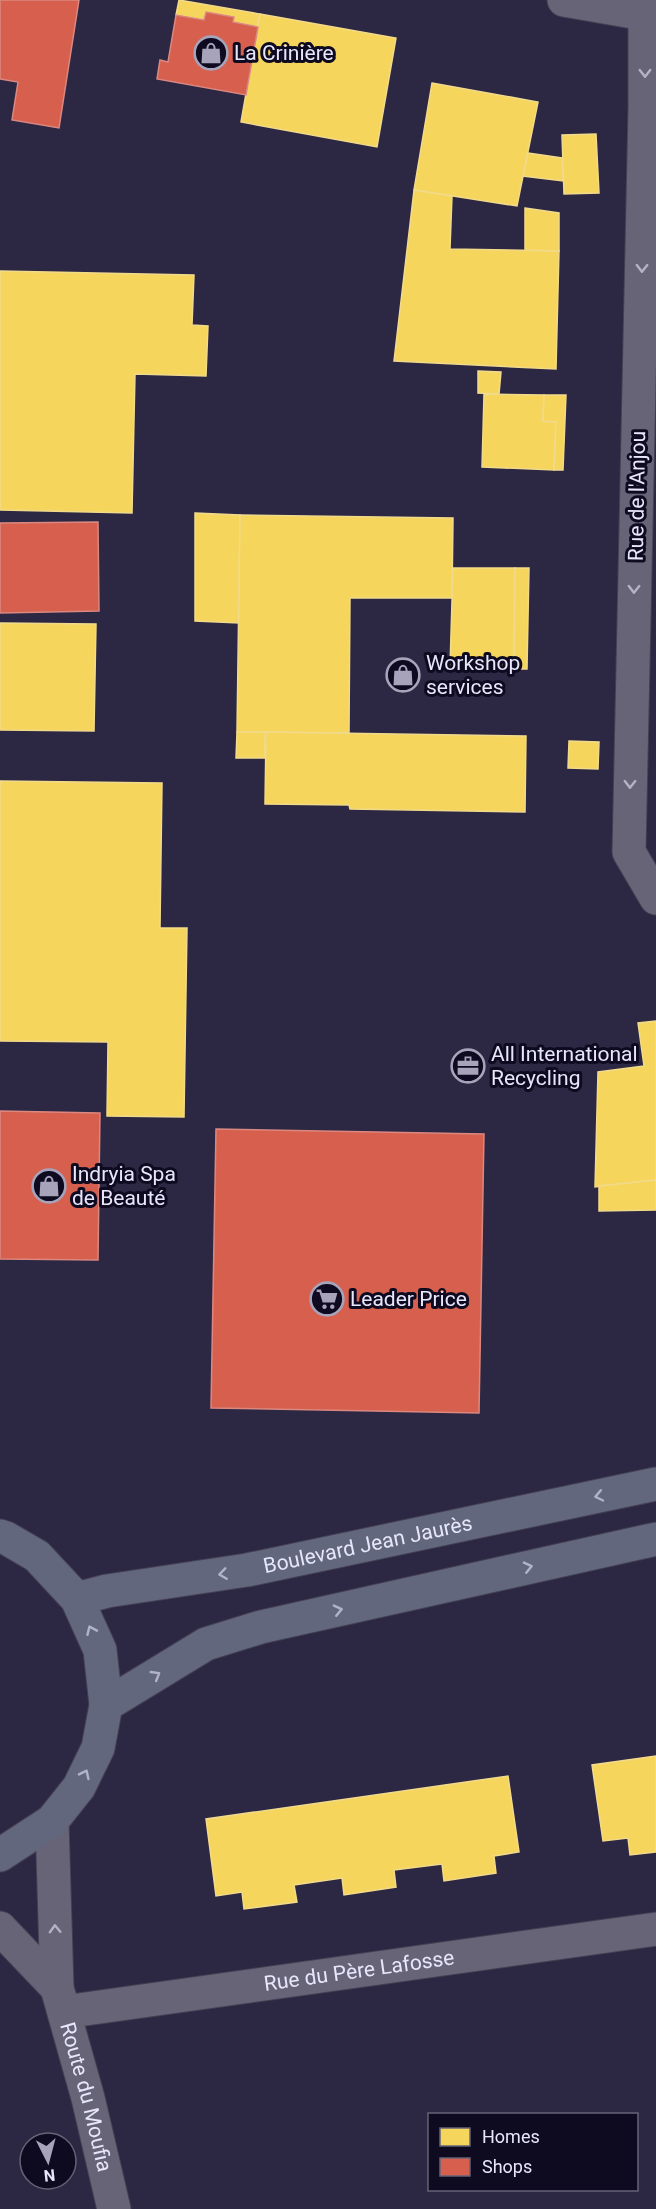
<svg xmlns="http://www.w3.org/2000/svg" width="656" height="2209" font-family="Roboto,sans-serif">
<rect width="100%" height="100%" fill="#2c2742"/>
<g fill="#f6d55c" stroke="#f2da8b" stroke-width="1.5">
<path d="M179 0 260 14 258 27 233 22 234 17 206 12 204 20 176 15Z"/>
<path d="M260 14 396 38 377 147 241 122Z"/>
<path d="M432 83 538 102 517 206 414 190Z"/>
<path d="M596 134 599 193 564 194 562 135Z"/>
<path d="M528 153 562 158 563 181 523 176Z"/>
<path d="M414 190 452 196 450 249 559 251 556 369 394 361Z"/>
<path d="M525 208 559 213V251L525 250Z"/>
<path d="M0 271 194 275 192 325 208 326 206 376 135 374 132 513 0 510Z"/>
<path d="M478 371 501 372 499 394 478 393Z"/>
<path d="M484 394 544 395 543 421 556 422 554 470 482 467Z"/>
<path d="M544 395H566L563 470H554L556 422 543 421Z"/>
<path d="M195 513 240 515 239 623 195 621Z"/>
<path d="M240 515 453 518 452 598H350L349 733 237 732Z"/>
<path d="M453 568H515L514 669 450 667Z"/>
<path d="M515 568H529L527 669H514Z"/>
<path d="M0 623 96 624 94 731 0 730Z"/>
<path d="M237 732H265V758H236Z"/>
<path d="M266 732 526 736 525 812 350 809 349 805 265 804Z"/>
<path d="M569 741 599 742 598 769 568 768Z"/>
<path d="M0 781 162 783 160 928H187L184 1117 107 1116 108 1042 0 1041Z"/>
<path d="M656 1021V1180L595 1187 598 1072 644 1066 638 1023Z"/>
<path d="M656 1180V1210L599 1211V1186Z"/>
<path d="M656 1756V1852L630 1855 628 1838 603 1841 592 1765Z"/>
<path d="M508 1776 519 1852 494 1856 496 1873 444 1881 442 1864 394 1870 396 1887 344 1895 342 1878 294 1885 297 1902 244 1909 242 1892 216 1896 206 1819Z"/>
</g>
<g fill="#d6604d" stroke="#db8881" stroke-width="1.5">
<path d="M0 0H79L59 128 12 120 18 82 0 79Z"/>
<path d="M206 12 234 17 233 22 258 27 246 95 157 79 160 60 168 62 176 15 204 20Z"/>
<path d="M98 522 99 611 0 613V523Z"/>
<path d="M0 1111 100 1113 98 1260 0 1259Z"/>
<path d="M216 1129 484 1134 479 1413 211 1408Z"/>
</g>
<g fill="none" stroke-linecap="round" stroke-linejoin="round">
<g stroke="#444054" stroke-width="35">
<g id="street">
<path d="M564 0 656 16"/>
<path d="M645 14V106L629 852 656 898"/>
<path id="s1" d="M64 2012 656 1929"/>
</g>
</g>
<g stroke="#444054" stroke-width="35">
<g id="secondary">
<path id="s2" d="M52 1821 57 1988 88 2098 114 2209"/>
<path d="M0 1928 57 1988"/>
</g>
</g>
<g stroke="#444054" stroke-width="35">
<g id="primary">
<path d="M0 1536 6 1538 37 1556 77 1599 100 1650 106 1705 98 1748 79 1787 52 1821 0 1855"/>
<path id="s3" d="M77 1599 107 1591 247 1570 656 1484"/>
<path d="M106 1705 206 1644 261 1627 656 1539"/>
</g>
</g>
<use href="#street" stroke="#676478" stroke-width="33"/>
<use href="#secondary" stroke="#676478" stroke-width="33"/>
<use href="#primary" stroke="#62677d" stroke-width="33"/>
</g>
<defs><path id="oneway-chevron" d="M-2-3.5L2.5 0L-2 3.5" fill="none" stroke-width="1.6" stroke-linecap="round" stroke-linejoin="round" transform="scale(1.5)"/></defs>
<g stroke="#b4b2c6">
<use href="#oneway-chevron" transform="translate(645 73) rotate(90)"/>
<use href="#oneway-chevron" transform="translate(642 268) rotate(91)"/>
<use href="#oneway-chevron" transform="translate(634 589) rotate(91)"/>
<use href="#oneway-chevron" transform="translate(630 784) rotate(91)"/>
<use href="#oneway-chevron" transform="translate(55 1929) rotate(-92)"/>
</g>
<g stroke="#b2b3c8">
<use href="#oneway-chevron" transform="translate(599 1496) rotate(168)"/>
<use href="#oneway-chevron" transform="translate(528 1567) rotate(-13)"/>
<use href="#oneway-chevron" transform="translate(223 1574) rotate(172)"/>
<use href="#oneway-chevron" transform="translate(338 1610) rotate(-13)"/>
<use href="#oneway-chevron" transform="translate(91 1630) rotate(-114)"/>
<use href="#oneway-chevron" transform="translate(156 1675) rotate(-31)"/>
<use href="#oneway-chevron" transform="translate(85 1774) rotate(-64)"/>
</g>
<defs>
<g id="shop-ring" transform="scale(1.725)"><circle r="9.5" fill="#0e0b21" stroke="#a6a3ba" stroke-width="1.5"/><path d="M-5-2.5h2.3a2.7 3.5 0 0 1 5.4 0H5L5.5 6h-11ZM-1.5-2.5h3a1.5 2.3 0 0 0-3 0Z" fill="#a6a3ba"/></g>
<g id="office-ring" transform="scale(1.725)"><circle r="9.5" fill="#0e0b21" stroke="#a6a3ba" stroke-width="1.5"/><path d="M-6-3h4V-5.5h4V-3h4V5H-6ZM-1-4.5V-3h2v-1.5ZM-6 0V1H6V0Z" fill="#a6a3ba"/></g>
<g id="supermarket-ring" transform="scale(1.725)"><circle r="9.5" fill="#0e0b21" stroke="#a6a3ba" stroke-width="1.5"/><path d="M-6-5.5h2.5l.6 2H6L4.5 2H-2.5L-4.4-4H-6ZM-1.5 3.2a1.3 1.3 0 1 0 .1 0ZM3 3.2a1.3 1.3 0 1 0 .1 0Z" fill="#a6a3ba"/></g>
</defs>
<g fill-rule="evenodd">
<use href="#shop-ring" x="211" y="53"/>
<use href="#shop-ring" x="403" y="675"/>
<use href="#office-ring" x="468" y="1066"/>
<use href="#shop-ring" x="49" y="1186"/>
<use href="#supermarket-ring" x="327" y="1299"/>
</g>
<g text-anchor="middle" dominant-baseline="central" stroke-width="6" stroke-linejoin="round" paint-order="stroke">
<g font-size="21" fill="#e7e6fa" stroke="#0e0b21" text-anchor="start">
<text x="234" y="53">La Crinière</text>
<text x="426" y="663">Workshop<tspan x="426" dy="24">services</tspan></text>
<text x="491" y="1054">All International<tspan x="491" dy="24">Recycling</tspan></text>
<text x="72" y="1174">Indryia Spa<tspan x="72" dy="24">de Beauté</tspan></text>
<text x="350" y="1299">Leader Price</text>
</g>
<g font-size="21" fill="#e7e6fa" stroke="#0e0b21">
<text transform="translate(637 496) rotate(-89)">Rue de l'Anjou</text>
<text stroke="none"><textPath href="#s3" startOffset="296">Boulevard Jean Jaurès</textPath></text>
<text stroke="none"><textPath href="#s1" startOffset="298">Rue du Père Lafosse</textPath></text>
<text stroke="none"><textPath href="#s2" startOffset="280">Route du Moufia</textPath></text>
</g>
</g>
<rect x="428" y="2113" width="210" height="78" fill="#0e0b21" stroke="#656378" stroke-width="1.5"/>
<rect x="440" y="2128" width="30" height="18" fill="#f6d55c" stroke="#656378" stroke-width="1.5"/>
<text x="482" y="2143" font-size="18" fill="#e7e6fa">Homes</text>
<rect x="440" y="2158" width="30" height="18" fill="#d6604d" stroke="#656378" stroke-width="1.5"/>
<text x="482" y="2173" font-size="18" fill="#e7e6fa">Shops</text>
<g transform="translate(48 2161) rotate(174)"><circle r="28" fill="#0e0b21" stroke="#656378" stroke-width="1.5"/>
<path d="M0-4.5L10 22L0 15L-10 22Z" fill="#a6a3ba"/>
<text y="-9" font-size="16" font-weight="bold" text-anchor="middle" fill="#e7e6fa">N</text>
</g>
</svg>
